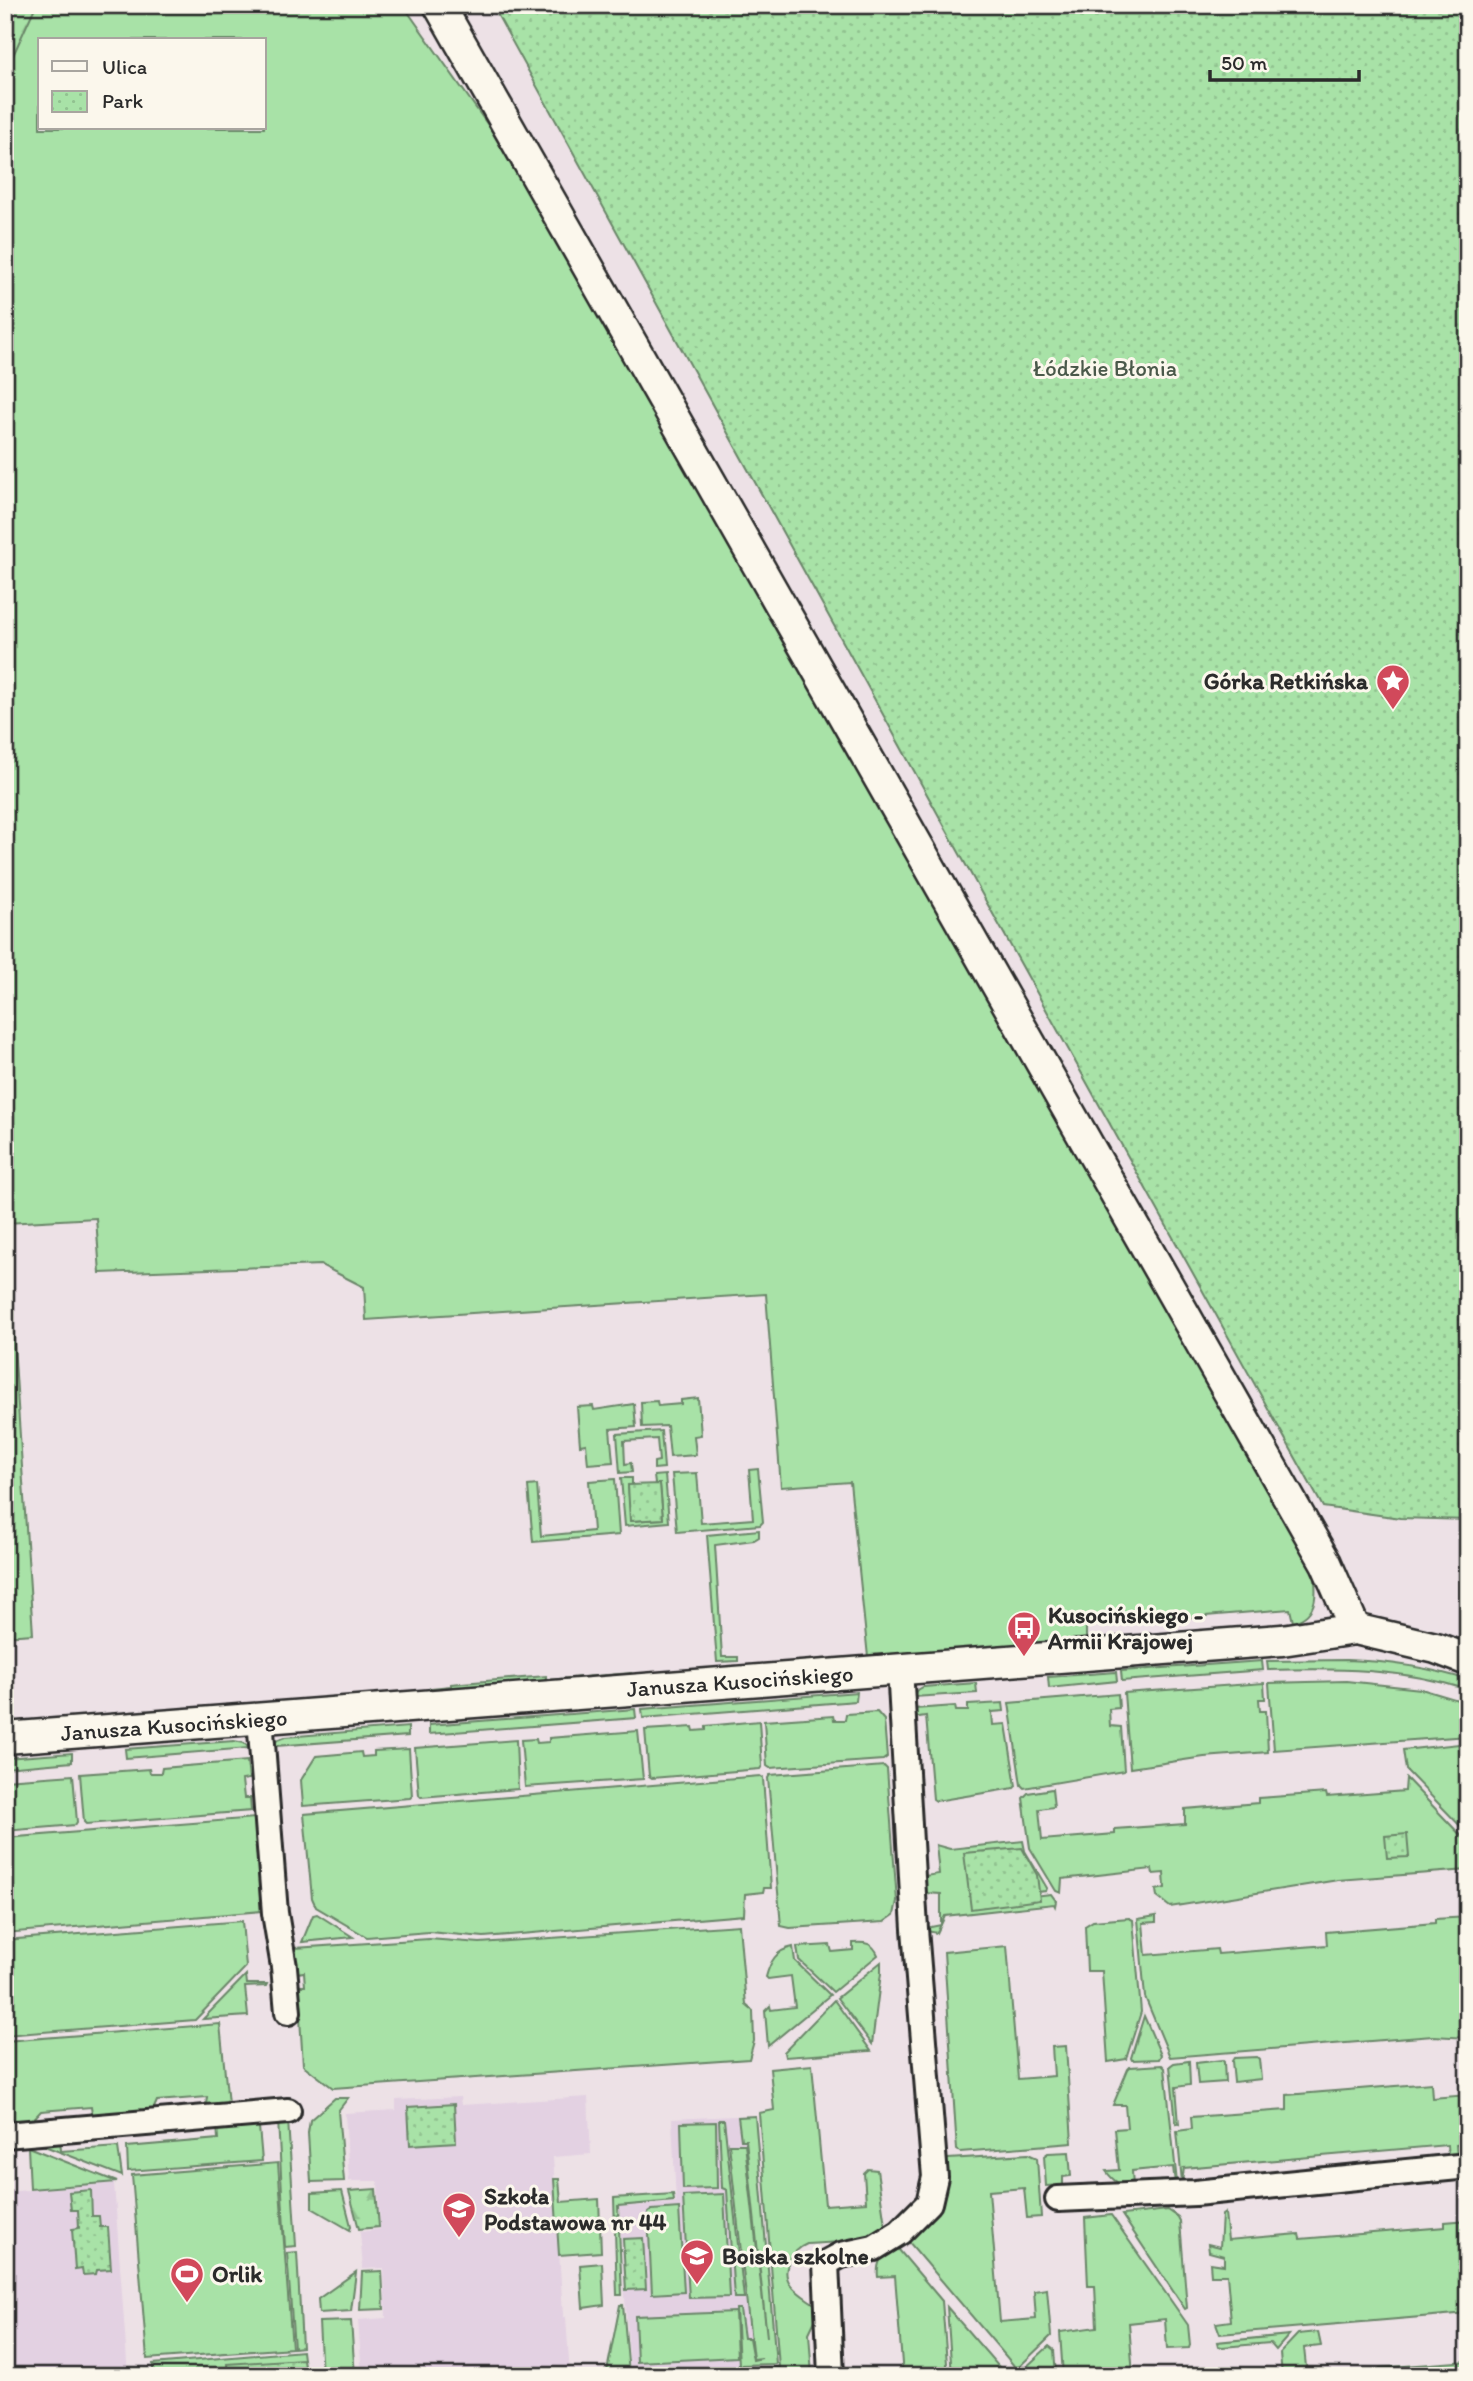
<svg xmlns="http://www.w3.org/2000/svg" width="1473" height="2381" font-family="Itim,sans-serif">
<defs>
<pattern id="forest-firs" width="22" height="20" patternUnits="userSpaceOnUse" patternTransform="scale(1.75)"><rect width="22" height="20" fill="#a8e2a7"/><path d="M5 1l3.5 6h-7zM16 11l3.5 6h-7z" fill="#91c290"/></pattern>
<pattern id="park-dots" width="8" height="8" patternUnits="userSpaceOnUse" patternTransform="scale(1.75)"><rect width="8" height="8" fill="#a8e2a7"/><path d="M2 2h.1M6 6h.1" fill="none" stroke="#91c290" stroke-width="1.8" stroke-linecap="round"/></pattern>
</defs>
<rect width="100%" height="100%" fill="#ede1e6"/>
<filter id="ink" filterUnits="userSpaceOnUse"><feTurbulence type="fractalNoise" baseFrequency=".0143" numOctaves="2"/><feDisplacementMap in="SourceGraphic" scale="14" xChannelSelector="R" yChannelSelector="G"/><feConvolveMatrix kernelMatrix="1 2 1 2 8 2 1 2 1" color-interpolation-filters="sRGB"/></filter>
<g filter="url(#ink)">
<g fill="#e3d1e2">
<path d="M460 2097 461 2105 588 2097 591 2154 553 2157 563 2314V2317H566L570 2376H362L358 2320 386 2318 384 2268 363 2269 360 2232 380 2229 378 2181H349L345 2113 396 2110V2100Z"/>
<path d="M756 2115 777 2365 630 2372 619 2207 676 2203 672 2119Z"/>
<path d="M114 2183 128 2376H5V2192Z"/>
</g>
<g fill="#a8e2a7" stroke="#6a8669" stroke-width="2" fill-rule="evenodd">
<path d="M5 5H403L534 190 1313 1563C1316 1587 1322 1614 1293 1622L1290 1609 1086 1626V1639L868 1657 850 1482 781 1487 766 1294 366 1320 364 1287 321 1265 100 1273 96 1218 6 1223 33 1634 5 1636ZM40 40H264V128H40Z"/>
<path d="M698 1398 701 1435 694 1436 696 1455 670 1457 667 1426 642 1427 641 1402 657 1401 658 1406 681 1404V1400Z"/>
<path d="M634 1404 636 1427 610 1429 613 1462 588 1464 586 1444 580 1445 577 1407 593 1406 594 1410Z"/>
<path d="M661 1431 664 1468 654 1469V1462L659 1461 657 1439 624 1441 625 1464 631 1463 632 1472 620 1473 617 1434Z"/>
<path d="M758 1469 763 1522 760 1525 677 1532 672 1474 697 1473 701 1523 753 1519 749 1470Z"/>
<path d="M665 1475 669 1522 625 1526 621 1478H632V1485L628 1486 631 1521 663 1519 660 1484H655L654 1476Z"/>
<path d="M615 1479 619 1535 533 1542 528 1486 537 1485 541 1536 593 1531 589 1481Z"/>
<path d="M759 1530V1537L754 1540 715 1545 722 1657H738V1661L717 1662 707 1535Z"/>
<path d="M1346 1660C1388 1661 1427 1667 1468 1680V1690C1402 1668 1336 1668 1268 1670L1267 1661Z"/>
<path d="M1262 1661 1263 1670 1122 1681 1121 1671Z"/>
<path d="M1116 1672 1117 1681 1049 1688 1048 1677Z"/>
<path d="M632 1673 627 1675 434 1691 431 1688 451 1686V1684L546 1676V1680Z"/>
<path d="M1346 1681 1421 1689 1468 1703V1736L1274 1750 1269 1683Z"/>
<path d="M976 1683 977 1693 914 1697 916 1691 923 1687Z"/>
<path d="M1264 1683 1265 1699H1259L1260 1711H1266L1268 1752 1204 1757 1130 1768 1124 1693Z"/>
<path d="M857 1692 856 1701 643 1718 642 1709Z"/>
<path d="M1118 1694 1119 1708 1109 1709 1110 1726 1121 1727 1124 1771 1024 1788 1021 1785 1009 1703Z"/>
<path d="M1003 1703 1004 1711 992 1712 993 1725 1006 1724 1016 1786 1014 1788 936 1801 933 1799 926 1716 912 1718 914 1709 955 1706 956 1711H968V1705Z"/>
<path d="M635 1709 636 1718 429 1734V1725Z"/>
<path d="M877 1712 884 1720 887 1757 883 1760 770 1768 767 1766 764 1721 833 1716 834 1720H845L846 1714Z"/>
<path d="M759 1721 762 1766 760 1769 652 1778 649 1776 645 1730 693 1727 694 1731 706 1730V1726Z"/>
<path d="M408 1727V1736L274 1746 277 1740 285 1737Z"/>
<path d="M638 1731 643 1779 525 1787 521 1740 536 1739 537 1743 549 1742V1738Z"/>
<path d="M516 1740 518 1789 421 1797 419 1795 415 1748Z"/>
<path d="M234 1741 244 1743 249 1748 126 1758 125 1749Z"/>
<path d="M1468 1743V1834L1406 1770 1403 1750Z"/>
<path d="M409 1749 412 1796 410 1798 303 1806 301 1780 316 1756 361 1752 362 1757 374 1756V1751Z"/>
<path d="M72 1753V1762L5 1768V1758Z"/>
<path d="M247 1761 249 1779 242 1780 244 1798H250L251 1811 86 1824 84 1822 80 1774 149 1769 150 1773H161L162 1768Z"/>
<path d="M884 1766 887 1769 897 1901 894 1915 884 1922 790 1928 781 1926 768 1778 770 1775Z"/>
<path d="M73 1775 77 1822 75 1825 5 1831V1780Z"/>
<path d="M760 1776 763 1778 771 1888H764L763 1892 745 1894 744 1915 484 1937 429 1932 367 1937 316 1907 312 1898 304 1814Z"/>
<path d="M1406 1778 1468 1843V1870L1338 1880 1170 1907 1157 1897 1156 1890 1165 1888 1164 1873 1153 1874 1152 1869 1062 1879 1061 1893 1056 1891 1030 1848 1023 1798 1028 1793 1052 1789 1054 1807 1039 1809 1042 1840 1115 1834V1829L1185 1824V1809L1258 1803V1798L1326 1793 1327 1797 1405 1791Z"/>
<path d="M255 1818 262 1911 5 1933V1838Z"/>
<path d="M1023 1841 1025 1851 1047 1888 1046 1891 1019 1894 1016 1898 1051 1894 1056 1901 1055 1906 1054 1904 945 1916 937 1933 927 1931 926 1928 941 1925V1894L925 1893 924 1876 939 1874 936 1845 950 1849Z"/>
<path d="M317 1914 353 1937 302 1942 313 1915Z"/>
<path d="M1156 1916V1922L1143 1923 1146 1955 1217 1949 1218 1954 1327 1945 1326 1932 1435 1923V1919L1468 1917V2038L1433 2036 1170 2057 1145 1997 1138 1919Z"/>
<path d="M1129 1918 1133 1920 1141 2012 1126 2059 1108 2062 1102 1971H1087L1085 1926 1093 1921Z"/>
<path d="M242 1921 246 1967 195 2020 5 2035V1940Z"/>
<path d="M739 1925 746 2005 753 2011 754 2041 749 2059 333 2088 303 2065 298 1986H305L304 1972 297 1973 295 1948 429 1939 480 1943Z"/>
<path d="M853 1943C866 1942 873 1943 878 1955L833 1992 799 1960 797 1947 830 1945 832 1952 853 1950Z"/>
<path d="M1007 1946 1018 2079 1054 2076 1052 2047 1066 2046 1072 2143 960 2152 957 2150 944 1952Z"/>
<path d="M793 1947 795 1961 830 1995 768 2046 765 2011 770 2006 771 2010 795 2007 791 1976 768 1979 766 1977C770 1962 776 1950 793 1947Z"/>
<path d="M881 1962V1973L872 2044 837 1998Z"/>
<path d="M246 1975 247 1984H267L266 1986 245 1987 248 2016 203 2019Z"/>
<path d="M834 2000 871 2051 785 2057 784 2052Z"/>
<path d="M1144 2016 1161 2055 1159 2059 1132 2060 1131 2058Z"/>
<path d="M220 2024 228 2104 205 2112 207 2097 157 2101 150 2117 93 2121 91 2107 41 2111 26 2127 5 2129V2041Z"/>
<path d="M1257 2057 1259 2059 1261 2079 1234 2082 1232 2061 1234 2058Z"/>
<path d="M1222 2060 1224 2062 1225 2082 1198 2084 1196 2063Z"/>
<path d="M1189 2061 1190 2085 1176 2087 1179 2124 1176 2123 1170 2066 1174 2063Z"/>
<path d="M812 2065 825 2205 866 2202 864 2173 868 2169 877 2170 886 2232 876 2240 807 2244C797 2248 792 2254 788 2264 780 2285 803 2295 817 2306V2316L809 2333 812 2376H606L620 2305H623L629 2374 779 2367 759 2113 774 2110 770 2069Z"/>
<path d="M1162 2065 1165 2068 1177 2183H1175L1173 2167 1132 2171 1133 2187C1121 2187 1113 2181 1106 2171L1119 2170 1115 2129 1127 2128 1125 2105H1113L1128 2069 1130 2067Z"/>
<path d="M1431 2083 1432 2098 1468 2095V2144L1456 2145 1457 2158 1448 2159 1447 2145 1184 2168 1182 2182 1177 2131 1192 2129 1191 2117 1287 2110V2095Z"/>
<path d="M335 2098H348L338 2111 344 2181 311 2182 308 2133 310 2120Z"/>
<path d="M755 2116 776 2364 739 2365 736 2309H740L744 2338H749L753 2360 762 2358 753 2359 729 2144H745L767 2337 746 2140H741L738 2117Z"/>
<path d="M278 2120H288L296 2246 285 2247Z"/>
<path d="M719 2120H724L744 2298H734L727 2190 722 2188Z"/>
<path d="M252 2121 259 2127 262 2161 128 2171 127 2147 218 2139 217 2125Z"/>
<path d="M716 2122 717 2188 683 2189 681 2123Z"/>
<path d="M60 2137 61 2151 118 2147 122 2176 29 2140Z"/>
<path d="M28 2147 117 2182 30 2189Z"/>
<path d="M1069 2152 1071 2176 1063 2177V2185L1046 2186 1044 2156 1048 2153Z"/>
<path d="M1028 2154 1037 2158 1041 2217 1027 2218 1024 2188 989 2191 1000 2322 1036 2319 1034 2291 1047 2289 1051 2336 1019 2367H1015L908 2241 910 2233 946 2192 943 2164 948 2159Z"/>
<path d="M278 2163 292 2348 147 2359 132 2175Z"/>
<path d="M554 2179H559L561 2202 599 2199 601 2252 559 2255Z"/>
<path d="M342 2191 351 2226 350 2230 312 2208V2193Z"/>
<path d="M673 2194 674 2201 618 2206 622 2295H617L614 2198Z"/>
<path d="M724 2194 729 2297 689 2298 683 2196Z"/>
<path d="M679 2208 684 2292 652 2294 648 2213 652 2210Z"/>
<path d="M1168 2210 1178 2217 1180 2221 1187 2308 1185 2309 1122 2215Z"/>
<path d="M1225 2213 1228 2240 1299 2234 1300 2239 1445 2227V2222L1468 2220V2313L1220 2334 1216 2323 1231 2321 1227 2275H1211L1210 2263 1224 2265V2256L1209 2252 1208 2244 1220 2247 1222 2215Z"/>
<path d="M1111 2215 1188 2325 1190 2345 1189 2348 1167 2349 1165 2319 1129 2323 1133 2376H1063L1060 2332 1097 2327 1095 2286H1088L1085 2218Z"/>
<path d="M894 2244 942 2301 948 2376H903L895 2276 878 2277C876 2262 883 2253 894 2244Z"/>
<path d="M297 2252 302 2347 294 2348 287 2253Z"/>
<path d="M602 2263 604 2305 583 2308 580 2265Z"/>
<path d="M382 2271 384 2309 360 2310 362 2272Z"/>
<path d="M356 2272 351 2311 319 2313 318 2299Z"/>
<path d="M947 2307 1006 2375V2376H952Z"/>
<path d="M735 2312 737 2357 637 2362 635 2316Z"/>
<path d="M351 2321 355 2376H322L319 2322Z"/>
<path d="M1318 2332 1321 2346 1304 2348 1307 2376H1282L1280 2353 1298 2334Z"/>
<path d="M1289 2335 1276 2350 1270 2343 1222 2347 1218 2346 1217 2342Z"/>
<path d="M1049 2346 1054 2350 1056 2376H1023V2370Z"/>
<path d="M302 2351 305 2376H153V2364Z"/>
<path d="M1468 2361V2376H1344L1380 2373V2368Z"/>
</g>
<g fill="url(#forest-firs)" stroke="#6a8669" stroke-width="2">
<path d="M5 5H36L5 73Z"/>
<path d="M376 2189 379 2227 359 2229 349 2191Z"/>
</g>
<g fill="url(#park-dots)" stroke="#6a8669" stroke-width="2">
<path d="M492 5H1468V1520L1400 1518 1323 1507 983 896Z"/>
<path d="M660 1484 663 1519 630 1521 628 1485Z"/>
<path d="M1407 1834 1409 1857 1387 1858 1385 1836Z"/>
<path d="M1022 1848 1037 1875 1040 1900 971 1909 964 1853Z"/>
<path d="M454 2104 456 2142 410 2145 408 2107Z"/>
<path d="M91 2190 92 2216H99L100 2227H108L111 2269 97 2270 96 2274 83 2275 82 2268 75 2269 72 2229 79 2228 78 2210H71L69 2192Z"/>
<path d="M643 2238 646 2289 626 2290 623 2239Z"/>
<path d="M303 2359 305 2376H228L227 2364Z"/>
</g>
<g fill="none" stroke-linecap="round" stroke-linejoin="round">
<g stroke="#2b2b2b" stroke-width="30">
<g id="minor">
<path d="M260 1718 275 1913 284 1967 288 2012"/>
<path d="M5 2135 288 2111"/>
<path d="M1058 2199 1195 2193 1468 2166"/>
<path d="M831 2376 826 2263 841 2255 874 2248 900 2232 929 2203 935 2177 915 1929 900 1668"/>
</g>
</g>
<g stroke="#2b2b2b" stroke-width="35">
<g id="tertiary">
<path d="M439 5 1326 1563 1355 1629"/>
<path d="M5 1738 1282 1640 1355 1629 1436 1648 1468 1660"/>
</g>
</g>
<use href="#minor" stroke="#fbf7ec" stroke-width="24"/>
<use href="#tertiary" stroke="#fbf7ec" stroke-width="30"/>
</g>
</g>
<defs>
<g id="sight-pin" transform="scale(1.75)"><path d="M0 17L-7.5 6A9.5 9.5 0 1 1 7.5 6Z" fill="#d1495b" stroke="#fbf7ec"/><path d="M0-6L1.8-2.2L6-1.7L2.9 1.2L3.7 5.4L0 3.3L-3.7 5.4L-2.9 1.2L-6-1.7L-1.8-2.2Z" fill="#fff"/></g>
<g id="bus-pin" transform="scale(1.75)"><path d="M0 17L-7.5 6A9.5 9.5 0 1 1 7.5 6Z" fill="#d1495b" stroke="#fbf7ec"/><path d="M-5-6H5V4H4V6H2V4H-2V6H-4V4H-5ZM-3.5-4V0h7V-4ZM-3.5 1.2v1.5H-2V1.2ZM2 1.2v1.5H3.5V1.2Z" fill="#fff"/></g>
<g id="school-pin" transform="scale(1.75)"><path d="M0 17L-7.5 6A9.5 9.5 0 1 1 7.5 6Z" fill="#d1495b" stroke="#fbf7ec"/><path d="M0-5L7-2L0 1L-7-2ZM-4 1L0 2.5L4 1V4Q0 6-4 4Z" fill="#fff"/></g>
<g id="stadium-pin" transform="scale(1.75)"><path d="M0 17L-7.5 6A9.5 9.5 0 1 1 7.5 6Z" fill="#d1495b" stroke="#fbf7ec"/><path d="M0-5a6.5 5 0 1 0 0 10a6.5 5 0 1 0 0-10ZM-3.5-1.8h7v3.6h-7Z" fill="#fff"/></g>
</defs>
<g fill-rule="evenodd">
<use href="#sight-pin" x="1393" y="681"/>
<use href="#bus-pin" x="1024" y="1628"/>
<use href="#school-pin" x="459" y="2209"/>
<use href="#school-pin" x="697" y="2256"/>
<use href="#stadium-pin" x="187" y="2274"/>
</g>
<g text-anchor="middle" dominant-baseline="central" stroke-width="6" stroke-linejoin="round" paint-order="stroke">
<g font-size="23" fill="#4a594a" stroke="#fbf7ec">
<text x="1105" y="368">Łódzkie Błonia</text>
</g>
<g font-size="23" font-weight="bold" fill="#2b2b2b" stroke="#fbf7ec" text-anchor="start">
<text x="1368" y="681" text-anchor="end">Górka Retkińska</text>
<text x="1048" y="1615">Kusocińskiego -<tspan x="1048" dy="26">Armii Krajowej</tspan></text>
<text x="484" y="2196">Szkoła<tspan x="484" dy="26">Podstawowa nr 44</tspan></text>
<text x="722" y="2256">Boiska szkolne</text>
<text x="212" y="2274">Orlik</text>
</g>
<g font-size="23" fill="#2b2b2b" stroke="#fbf7ec">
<text transform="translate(740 1681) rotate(-4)">Janusza Kusocińskiego</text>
<text transform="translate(174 1725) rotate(-4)">Janusza Kusocińskiego</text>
</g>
</g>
<rect width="1473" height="2381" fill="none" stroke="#fbf7ec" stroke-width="28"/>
<rect x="14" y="14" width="1445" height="2353" fill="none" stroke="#2b2b2b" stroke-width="2.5" filter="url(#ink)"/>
<rect x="38" y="38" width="228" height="91" fill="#fbf7ec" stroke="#a8a59f" stroke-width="2"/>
<rect x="52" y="61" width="35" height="10" fill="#fbf7ec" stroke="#a8a59f" stroke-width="2"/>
<text x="102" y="74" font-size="21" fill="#2b2b2b">Ulica</text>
<rect x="52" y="91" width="35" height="21" fill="url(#park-dots)" stroke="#a8a59f" stroke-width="2"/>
<text x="102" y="108" font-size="21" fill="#2b2b2b">Park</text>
<path d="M1210 70v10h149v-10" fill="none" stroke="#2b2b2b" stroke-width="3.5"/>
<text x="1221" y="70" font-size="21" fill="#2b2b2b" stroke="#fbf7ec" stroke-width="5" paint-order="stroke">50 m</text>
</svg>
